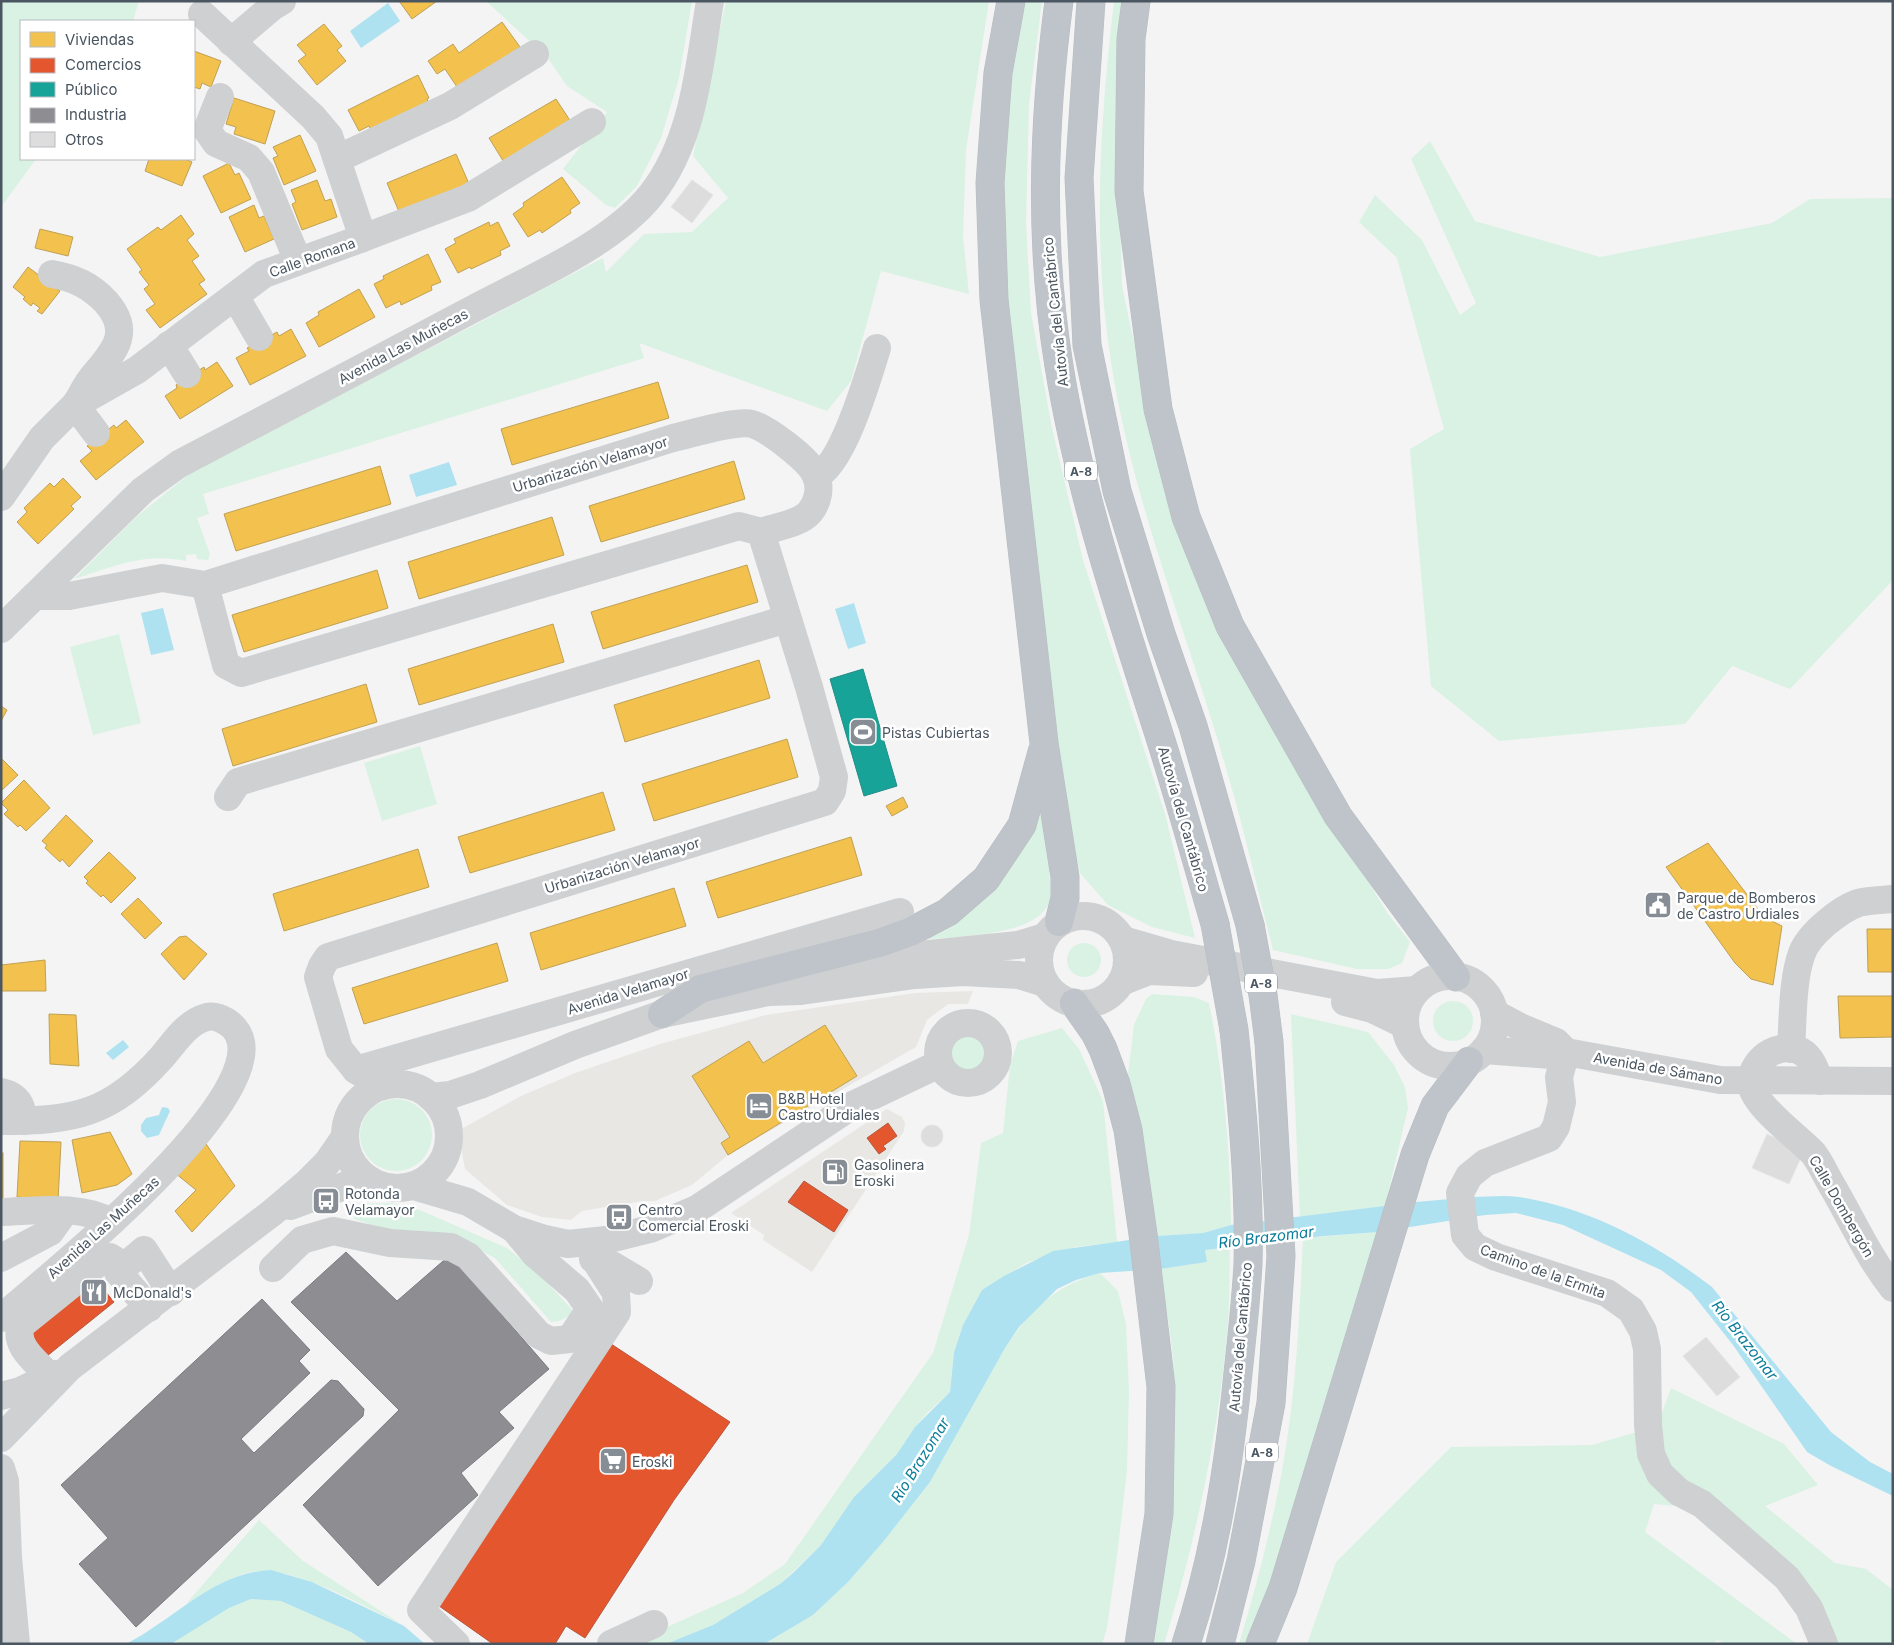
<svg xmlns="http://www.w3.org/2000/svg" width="1894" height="1645" font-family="Inter,sans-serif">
<rect width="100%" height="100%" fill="#f4f4f4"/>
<g fill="#e8e7e3">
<path d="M973 991 968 1004H948L927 1020 916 1047 728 1155 692 1185 655 1201H643L582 1211 571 1220 542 1217 507 1205 465 1169 461 1147 463 1128 521 1096 575 1073 660 1044 766 1015 915 993Z"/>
<path d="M887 1109 902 1117 905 1123 904 1131 812 1272 763 1240 764 1235 731 1213Z"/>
</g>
<g fill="#d9f2e3">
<path d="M1 1H139L133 21H21V159H36L1 207Z"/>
<path d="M486 1H692L679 78 661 138 637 186 615 208 606 205 563 169 607 112 567 86 547 57Z"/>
<path d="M726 1H989L966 150 963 237 969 294 881 271 851 381 827 411 639 343 644 358 203 494 209 514 197 518 210 554 208 560 197 559 196 554 186 555V561C144 552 113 567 74 579L135 518 189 474 603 258 606 272 644 234 692 232 728 198 693 156Z"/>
<path d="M1020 1H1042L1029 104 1026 223 1031 313 1052 428 1083 560 1165 814 1195 938 1152 927 1108 905 1080 873 1060 791 1039 623 999 208 1007 102Z"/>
<path d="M1114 1H1129L1118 144 1122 286 1157 452 1355 860 1388 914 1410 942 1402 963 1388 969H1357L1273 950C1258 892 1245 833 1228 775 1189 637 1133 504 1111 362 1092 241 1100 122 1114 1Z"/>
<path d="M1430 141 1475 221 1600 257 1772 223 1810 199 1893 198V580L1790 689 1732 666 1685 724 1499 741 1431 686 1410 449 1444 429 1397 258 1359 222 1375 195 1422 240 1460 315 1476 303 1411 159Z"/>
<path d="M119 634 141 723 93 735 70 647Z"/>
<path d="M420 746 437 804 382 821 364 763Z"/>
<path d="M1042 798 1055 871 1049 872C1050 882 1053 893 1049 903 1034 938 951 936 917 940Z"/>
<circle cx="1084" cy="960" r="17"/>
<path d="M1152 994 1194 997 1209 1003C1224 1075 1230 1152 1231 1225L1203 1233 1157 1236 1128 1074 1134 1025 1146 999Z"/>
<circle cx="1453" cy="1021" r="20"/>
<path d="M1291 1014 1368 1032 1394 1065 1405 1087 1408 1108 1385 1206 1300 1217Z"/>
<path d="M1062 1028 1079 1049 1103 1101 1117 1242 1076 1247 1028 1262 982 1290 963 1325 954 1351 950 1392 928 1412 915 1427 897 1454 854 1497 821 1545 780 1584 713 1625 666 1644H629L743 1593 785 1564 933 1353 969 1235 981 1143 1003 1133 1010 1066 1018 1041Z"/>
<circle cx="968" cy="1054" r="19"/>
<circle cx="396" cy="1135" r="36"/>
<path d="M392 1203 415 1208 507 1248 539 1274 575 1313 559 1321 551 1322 495 1258 461 1241 403 1235 354 1219V1204Z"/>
<path d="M1379 1232 1253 1644H1239C1259 1577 1277 1508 1287 1440 1297 1373 1300 1306 1303 1238Z"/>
<path d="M1230 1247C1229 1273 1230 1298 1228 1323 1219 1432 1196 1540 1164 1644H1149C1166 1554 1178 1467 1174 1375 1173 1340 1165 1304 1160 1269L1207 1262 1205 1250Z"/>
<path d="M1100 1273 1118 1291 1126 1324 1129 1392 1127 1470 1117 1556 1107 1628 1102 1644H764L813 1615 848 1582 883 1542 930 1482 1005 1348C1031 1310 1054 1286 1100 1273Z"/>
<path d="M1671 1388 1784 1444 1818 1485 1765 1506 1835 1563 1866 1569 1893 1590V1644H1834L1721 1510 1654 1504 1645 1532 1797 1644H1724L1718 1640 1711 1644H1307L1336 1562 1451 1447 1592 1445 1657 1426Z"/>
<path d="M259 1520 303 1561 404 1626C365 1607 293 1564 251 1572 229 1576 206 1593 186 1604Z"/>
<path d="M251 1599 281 1601 351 1632 369 1644H180L175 1641 229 1608Z"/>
</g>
<g fill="#aee2f0">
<path d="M388 3 400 21 361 48 350 31Z"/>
<path d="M449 462 457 485 416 497 409 475Z"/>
<path d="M854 603 866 643 848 649 835 609Z"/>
<path d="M163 608 174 650 151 655 141 613Z"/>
<path d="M123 1040 129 1047 113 1060 106 1053Z"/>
<path d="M162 1107 168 1108 170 1111 159 1135 147 1138 141 1131V1125L146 1118 159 1115Z"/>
<path d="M1473 1197C1488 1197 1504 1195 1519 1197 1590 1208 1656 1244 1712 1287L1831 1432 1870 1462 1893 1474V1496L1831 1466 1807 1452 1733 1345 1691 1292 1661 1270 1563 1225 1516 1213 1485 1215 1379 1232 1324 1236 1205 1250 1207 1262 1160 1269 1100 1273 1076 1280 1057 1289 1019 1327 1005 1348 930 1482 883 1542 848 1582 813 1615 764 1644H666L713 1625 780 1584 794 1572 821 1545 854 1497 897 1454 915 1427 950 1392 954 1352 963 1325 982 1290 1004 1276 1053 1251 1157 1236 1203 1233 1231 1225 1416 1202Z"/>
<path d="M271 1570 312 1582 404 1626 425 1644H369L351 1632 281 1601 251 1599 229 1608 171 1644H126C174 1620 214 1572 271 1570Z"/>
</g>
<g fill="#f2c14e" stroke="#c0a154">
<path d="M399 1H437L412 19Z"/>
<path d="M502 22 520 47 459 90 445 69 437 74 428 61 453 44 459 53Z"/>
<path d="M324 24 342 46 337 50 346 61 317 85 298 61 306 55 297 45Z"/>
<path d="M194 51 221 61 211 87 202 83 200 89 194 87Z"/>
<path d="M418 75 429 98 427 99 428 102 371 130 369 126 359 131 348 110Z"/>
<path d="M234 98 275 111 265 144 234 134 236 127 226 124Z"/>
<path d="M556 99 571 122 505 164 489 138Z"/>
<path d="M300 135 316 171 284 185 273 158 278 156 273 147Z"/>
<path d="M456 154 470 186 400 214 387 183Z"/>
<path d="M149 159H185L192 162 182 186 145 171Z"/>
<path d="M229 163 235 175 239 173 251 199 221 213 203 176Z"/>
<path d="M562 177 580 203 570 210 571 213 542 233 540 230 528 237 513 214 524 206 523 203Z"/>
<path d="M317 180 325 201 331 199 337 217 302 230 292 204 296 202 291 190Z"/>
<path d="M254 205 259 218 264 216 274 239 245 252 229 217Z"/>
<path d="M181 215 194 234 187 240 199 256 192 261 205 280 199 284 207 294 160 328 146 310 155 304 144 289 149 285 139 272 142 270 127 249 158 227 161 230Z"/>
<path d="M489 222 490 226 498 222 510 246 500 251 501 255 471 269 470 267 458 273 445 249 456 243 454 239Z"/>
<path d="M40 229 73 237 68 256 35 248Z"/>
<path d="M428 254 441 282 431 286 432 290 401 305 400 301 386 308 374 284 384 279 383 276Z"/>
<path d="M28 267 60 291 42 314 37 311 40 308 33 303 31 306 23 299 25 297 13 287Z"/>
<path d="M359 289 375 317 319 347 306 323 319 315 318 312Z"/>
<path d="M291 329 306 356 250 385 236 358 249 351 247 348 277 332 279 336Z"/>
<path d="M217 362 233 386 180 419 165 396 177 388 176 385 204 367 205 370Z"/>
<path d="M658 382 669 418 512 465 501 429Z"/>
<path d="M126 420 144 442 96 480 80 461 92 451 87 446 114 425 116 428Z"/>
<path d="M734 461 745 499 601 542 589 506Z"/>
<path d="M380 466 391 504 236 551 224 514Z"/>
<path d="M63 478 81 497 71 506 74 509 38 544 17 522 27 512 24 508 50 483 54 487Z"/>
<path d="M552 517 564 555 419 599 408 562Z"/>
<path d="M747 565 758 602 603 649 591 612Z"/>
<path d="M377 570 388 608 244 652 232 615Z"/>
<path d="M553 624 564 662 419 705 408 669Z"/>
<path d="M759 660 770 698 625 742 614 705Z"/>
<path d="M366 684 377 722 233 766 222 729Z"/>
<path d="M1 706 7 710 1 721Z"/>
<path d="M787 739 798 777 654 821 642 784Z"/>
<path d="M1 758 18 775 1 791Z"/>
<path d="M24 780 50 808 26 831 20 825 18 827 4 814 8 810 1 803Z"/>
<path d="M603 792 615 830 470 873 458 837Z"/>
<path d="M903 797 908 807 892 816 886 806Z"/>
<path d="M66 815 93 841 69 867 62 859 60 862 45 848 47 845 42 841Z"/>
<path d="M851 837 862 875 718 918 706 882Z"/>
<path d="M1708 843 1764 917 1782 926 1773 985 1751 979 1735 963 1666 867Z"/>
<path d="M418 849 429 887 284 931 273 894Z"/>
<path d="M109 852 136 878 111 903 103 895 101 897 86 883 88 881 84 877Z"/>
<path d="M674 888 686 926 541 970 530 933Z"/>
<path d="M138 898 162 923 145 939 121 914Z"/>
<path d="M1867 929H1893V972H1868Z"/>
<path d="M186 936 207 954 184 980 161 954 179 937Z"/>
<path d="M497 943 508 981 364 1024 352 988Z"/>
<path d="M45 960 46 991H1V965Z"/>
<path d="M1838 996H1893V1037L1840 1038Z"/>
<path d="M49 1014 76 1015 79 1066 50 1064Z"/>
<path d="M825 1025 857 1076 728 1155 721 1143 730 1137 692 1076 749 1041 763 1063Z"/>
<path d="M110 1132 132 1174 117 1185 82 1193 72 1140Z"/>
<path d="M20 1141 61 1142 58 1201 17 1197Z"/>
<path d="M204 1141 235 1186 192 1232 175 1211 196 1190 175 1173Z"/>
<rect x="1" y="1153" width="2" height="47"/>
</g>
<g fill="#e4572e" stroke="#b6573d">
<path d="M888 1123 897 1136 883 1146 886 1149 879 1154 867 1138Z"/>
<path d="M804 1181 848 1210 834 1232 788 1202Z"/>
<path d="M92 1275 114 1302 47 1356 29 1334Z"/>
<path d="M605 1340 730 1422 674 1500 585 1638 566 1626 555 1644H493L432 1601Z"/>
</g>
<path fill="#17a398" stroke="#268c88" d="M863 669 897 786 864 796 830 679Z"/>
<g fill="#8d8d92" stroke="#797c83">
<path d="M346 1252 397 1301 450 1255 549 1369 499 1412 514 1428 461 1473 478 1495 378 1586 303 1505 399 1410 291 1302Z"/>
<path d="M262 1299 310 1350 299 1361 310 1373 241 1439 254 1453 331 1380 338 1381 364 1409 363 1416 136 1627 79 1564 108 1538 61 1485Z"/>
</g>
<g fill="#ddddde" stroke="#e5e6e7">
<path d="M692 180 713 195 692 223 671 207Z"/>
<circle cx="932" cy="1136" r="11"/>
<path d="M1767 1134 1804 1151 1789 1184 1752 1168Z"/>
<path d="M1706 1337 1740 1377 1717 1396 1683 1356Z"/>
</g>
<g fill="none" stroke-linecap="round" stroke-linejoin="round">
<g stroke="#b9bec3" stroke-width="29">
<g id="highway">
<path d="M1011 1 998 73 990 183 994 300 1044 743 1065 877V898L1059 922"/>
<path d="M1059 1C1043 123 1039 244 1059 366 1079 490 1119 609 1157 728 1178 793 1196 859 1215 924"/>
<path d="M1091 1 1079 178 1087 345 1117 491 1161 634 1193 726 1250 925"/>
<path d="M1136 1 1131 39 1129 191 1158 409 1186 517 1230 626 1338 816 1456 977"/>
<path d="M1074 1003 1095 1033 1103 1049 1116 1084 1128 1130 1143 1234 1161 1387 1159 1514 1139 1644"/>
<path d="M662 1014 700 989 879 943 910 932 948 912 986 879 1022 825 1042 752"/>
<path d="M1186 1644C1215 1556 1229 1465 1238 1373 1242 1337 1246 1300 1248 1264 1250 1186 1242 1107 1234 1030"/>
<path d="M1220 1644 1241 1561 1271 1403 1281 1256 1269 1042"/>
<path d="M1260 1644 1283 1588 1415 1155 1435 1106 1469 1061"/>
</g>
</g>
<g stroke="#ced0d2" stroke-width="28">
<path d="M231 42 272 7 282 1"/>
<path d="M220 97 207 130 216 143 249 158 261 172 298 261"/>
<path d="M337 159 450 106 535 54"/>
<path d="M363 238 468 198 592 122"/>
<path d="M52 274C74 278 90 285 106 302 134 334 112 353 91 379 85 386 81 397 75 405L96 433"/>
<path d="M235 296 259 337"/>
<path d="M169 345 187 374"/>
<path d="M816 476C843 465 868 377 877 348"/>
<path d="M1 497 42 438 75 405 137 370 264 274 363 238 329 136 313 117 202 14"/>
<path d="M205 585 226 665 241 673 739 526 761 532 809 687 834 777 832 791 825 802 328 957 322 966 318 977 339 1049 356 1070 383 1086"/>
<path d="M35 596H69L162 578 205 585 673 438C691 434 736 420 752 424 768 429 810 460 816 476 821 488 818 502 810 512 800 524 775 527 761 532"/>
<path d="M1 629 143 490 179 464C276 413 374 362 471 310 527 280 611 245 651 195 694 141 699 67 710 1"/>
<path d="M228 797 238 782 787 619"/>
<circle cx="1083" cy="960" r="44"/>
<path d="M1123 940 1171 954 1377 993 1417 990"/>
<path d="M810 972 889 958 1018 945 1045 937"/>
<circle cx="1450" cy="1021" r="45"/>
<path d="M1121 982 1149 971 1194 973"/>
<path d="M1345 1002 1372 1009 1405 1025"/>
<path d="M1494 1013 1520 1027 1556 1042 1565 1051"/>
<circle cx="968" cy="1053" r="30"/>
<path d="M1791 1049C1793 1021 1792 979 1802 953 1809 934 1839 910 1858 903 1869 900 1882 900 1893 899"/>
<path d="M1484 1050 1551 1055 1566 1052 1720 1080 1893 1081"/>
<path d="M1566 1052 1559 1077 1562 1102 1556 1127 1549 1138 1485 1163 1469 1176 1460 1193 1465 1235 1475 1247 1496 1257 1607 1293 1631 1310 1643 1331 1647 1349 1648 1425 1651 1454 1660 1474 1679 1492 1702 1504 1787 1578 1809 1608 1824 1644"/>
<path d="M356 1070 900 912"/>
<path d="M1820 1081C1816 1072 1813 1061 1805 1054 1784 1038 1752 1057 1751 1082 1751 1104 1798 1137 1813 1153 1821 1163 1827 1178 1834 1189 1853 1222 1869 1258 1893 1288"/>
<circle cx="397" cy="1136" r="52"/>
<path d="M1 1092C19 1096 21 1105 25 1121"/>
<path d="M431 1097 450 1095 480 1085 575 1045 662 1014 768 992 801 991 915 975 963 972 1019 975 1045 983"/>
<path d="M1 1121C75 1121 111 1114 162 1057 175 1042 187 1022 207 1017 216 1015 228 1021 234 1028 287 1088 43 1281 1 1318"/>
<path d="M414 1186 468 1202 514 1229 545 1239 568 1244 606 1240 650 1229 697 1209 853 1105 939 1064"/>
<path d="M290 1206 347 1185 370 1180"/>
<path d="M1 1212C37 1211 80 1204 111 1222"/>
<path d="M1 1258 50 1232 65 1211"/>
<path d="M593 1259 612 1265 639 1281"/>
<path d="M273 1268 302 1240 333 1231 390 1243 451 1247 468 1256 539 1335 551 1341 570 1339 590 1309 577 1290 535 1254 515 1230"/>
<path d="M149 1308 118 1272 144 1250 171 1292"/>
<path d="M50 1377C37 1362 13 1346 21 1325L103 1259 110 1257 124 1266"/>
<path d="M1 1396 20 1391 55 1374"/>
<path d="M1 1438 70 1367 273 1212 307 1183 327 1163 345 1137"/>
<path d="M1 1468 5 1481 8 1557 16 1644"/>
<path d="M456 1644 421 1610 617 1312 616 1293 595 1260"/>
<path d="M611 1644 654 1624"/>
</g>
<use href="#highway" stroke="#bec4c9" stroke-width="28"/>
<g stroke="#b9bec3" stroke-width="29" stroke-linecap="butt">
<g id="highway-bridge">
<path d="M1215 924 1234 1030"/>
<path d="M1250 925 1263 995 1269 1042"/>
</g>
</g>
<use href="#highway-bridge" stroke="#bec4c9" stroke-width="28"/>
</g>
<defs>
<g id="stadium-square" transform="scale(1.4375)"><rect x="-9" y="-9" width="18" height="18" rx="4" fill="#868d94" stroke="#fff"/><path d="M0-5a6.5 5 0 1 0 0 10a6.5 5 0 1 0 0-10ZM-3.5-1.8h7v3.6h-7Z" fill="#fff"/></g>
<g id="civic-square" transform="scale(1.4375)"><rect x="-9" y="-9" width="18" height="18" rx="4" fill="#868d94" stroke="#fff"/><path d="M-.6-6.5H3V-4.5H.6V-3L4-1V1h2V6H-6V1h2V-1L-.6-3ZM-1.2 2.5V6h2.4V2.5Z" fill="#fff"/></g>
<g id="hotel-square" transform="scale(1.4375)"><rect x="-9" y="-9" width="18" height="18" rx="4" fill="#868d94" stroke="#fff"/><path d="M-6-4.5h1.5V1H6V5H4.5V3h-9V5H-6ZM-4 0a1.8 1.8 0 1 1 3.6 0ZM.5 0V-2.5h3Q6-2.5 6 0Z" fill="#fff"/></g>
<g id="fuel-square" transform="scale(1.4375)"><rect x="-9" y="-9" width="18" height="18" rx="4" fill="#868d94" stroke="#fff"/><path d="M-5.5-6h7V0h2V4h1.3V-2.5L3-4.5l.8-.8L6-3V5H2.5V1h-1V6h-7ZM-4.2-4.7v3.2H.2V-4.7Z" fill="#fff"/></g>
<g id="bus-square" transform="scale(1.4375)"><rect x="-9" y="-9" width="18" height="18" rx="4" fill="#868d94" stroke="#fff"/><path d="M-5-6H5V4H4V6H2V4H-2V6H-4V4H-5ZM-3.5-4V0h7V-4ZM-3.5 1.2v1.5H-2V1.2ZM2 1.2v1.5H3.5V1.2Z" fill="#fff"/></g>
<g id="restaurant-square" transform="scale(1.4375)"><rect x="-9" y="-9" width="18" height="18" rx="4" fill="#868d94" stroke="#fff"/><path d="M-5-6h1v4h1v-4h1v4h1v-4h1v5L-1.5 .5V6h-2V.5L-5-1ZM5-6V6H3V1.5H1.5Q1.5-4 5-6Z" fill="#fff"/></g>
<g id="supermarket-square" transform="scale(1.4375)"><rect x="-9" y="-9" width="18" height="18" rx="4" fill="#868d94" stroke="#fff"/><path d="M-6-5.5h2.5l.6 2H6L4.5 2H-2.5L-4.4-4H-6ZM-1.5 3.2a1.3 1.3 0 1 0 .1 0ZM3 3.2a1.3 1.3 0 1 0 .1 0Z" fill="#fff"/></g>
</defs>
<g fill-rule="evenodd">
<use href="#stadium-square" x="863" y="732"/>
<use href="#civic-square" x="1658" y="905"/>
<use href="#hotel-square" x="759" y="1106"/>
<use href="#fuel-square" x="835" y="1172"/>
<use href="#bus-square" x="326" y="1201"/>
<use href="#bus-square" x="619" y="1217"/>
<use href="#restaurant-square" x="94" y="1292"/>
<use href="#supermarket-square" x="613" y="1461"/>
</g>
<g text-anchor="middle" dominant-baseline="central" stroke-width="5" stroke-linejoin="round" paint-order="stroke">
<g fill="#fff" stroke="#808990" stroke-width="1">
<rect x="1065" y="461.5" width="32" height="19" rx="4"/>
<rect x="1245" y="973.5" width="32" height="19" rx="4"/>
<rect x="1246" y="1442.5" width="32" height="19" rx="4"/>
</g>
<g font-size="12" font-weight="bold" fill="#4a5661">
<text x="1081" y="471">A-8</text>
<text x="1261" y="983">A-8</text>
<text x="1262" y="1452">A-8</text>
</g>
<g font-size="14" fill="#4a5661" stroke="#fff">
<text transform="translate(312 257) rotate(-20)">Calle Romana</text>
<text transform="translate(1055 312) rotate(-96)">Autovía del Cantábrico</text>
<text transform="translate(403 346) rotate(-28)">Avenida Las Muñecas</text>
<text transform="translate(590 464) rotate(-17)">Urbanización Velamayor</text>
<text transform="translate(1184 819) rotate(74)">Autovía del Cantábrico</text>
<text transform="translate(622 865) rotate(-17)">Urbanización Velamayor</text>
<text transform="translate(628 991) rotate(-17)">Avenida Velamayor</text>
<text transform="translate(1658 1068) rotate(10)">Avenida de Sámano</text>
<text transform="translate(1842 1206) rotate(60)">Calle Dombergón</text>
<text transform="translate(103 1227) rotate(-42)">Avenida Las Muñecas</text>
<text transform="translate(1543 1271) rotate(20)">Camino de la Ermita</text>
<text transform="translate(1240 1337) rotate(-85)">Autovía del Cantábrico</text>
</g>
<g font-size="14" fill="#4a5661" stroke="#fff" text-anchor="start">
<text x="882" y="732">Pistas Cubiertas</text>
<text x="1677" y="897">Parque de Bomberos<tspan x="1677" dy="16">de Castro Urdiales</tspan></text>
<text x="778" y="1098">B&amp;B Hotel<tspan x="778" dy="16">Castro Urdiales</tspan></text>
<text x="854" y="1164">Gasolinera<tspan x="854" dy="16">Eroski</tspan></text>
<text x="345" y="1193">Rotonda<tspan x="345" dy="16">Velamayor</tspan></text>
<text x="638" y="1209">Centro<tspan x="638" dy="16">Comercial Eroski</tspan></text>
<text x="113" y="1292">McDonald's</text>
<text x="632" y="1461">Eroski</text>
</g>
<g font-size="15" font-style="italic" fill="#0c7c9b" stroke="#fff">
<text transform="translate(1266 1237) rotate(-7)">Río Brazomar</text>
<text transform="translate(1745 1340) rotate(52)">Río Brazomar</text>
<text transform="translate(920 1460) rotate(-58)">Río Brazomar</text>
</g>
</g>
<rect width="1894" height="1645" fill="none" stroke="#4a5661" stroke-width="5"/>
<rect x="20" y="20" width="175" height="140" fill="#ffffff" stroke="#b7bbc0"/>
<rect x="30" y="32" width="25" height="15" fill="#f2c14e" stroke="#b7bbc0"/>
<text x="65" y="45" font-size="15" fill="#4a5661">Viviendas</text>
<rect x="30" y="58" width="25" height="15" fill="#e4572e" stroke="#b7bbc0"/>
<text x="65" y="70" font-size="15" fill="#4a5661">Comercios</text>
<rect x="30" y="82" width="25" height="15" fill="#17a398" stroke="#b7bbc0"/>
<text x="65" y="95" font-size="15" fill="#4a5661">Público</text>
<rect x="30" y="108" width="25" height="15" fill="#8d8d92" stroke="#b7bbc0"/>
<text x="65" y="120" font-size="15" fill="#4a5661">Industria</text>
<rect x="30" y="132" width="25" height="15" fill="#ddddde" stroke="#b7bbc0"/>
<text x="65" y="145" font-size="15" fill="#4a5661">Otros</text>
</svg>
